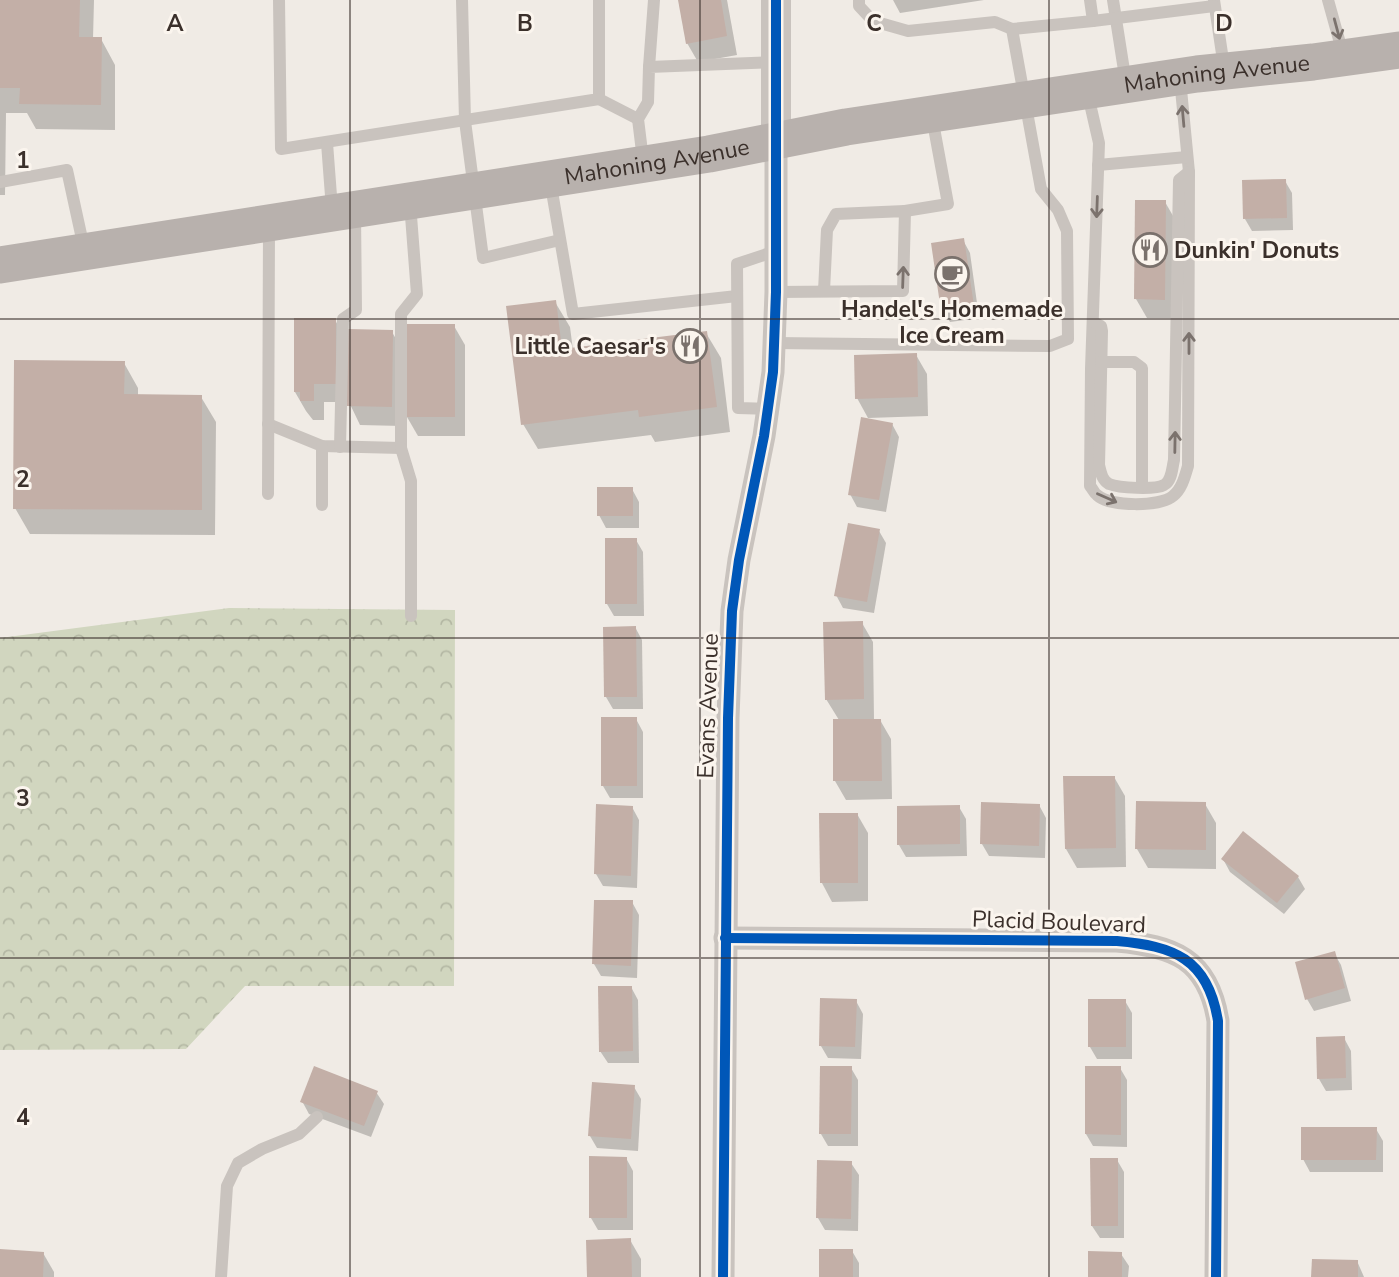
<svg xmlns="http://www.w3.org/2000/svg" width="1399" height="1277" font-family="'Nunito Sans',sans-serif">
<defs>
<pattern id="forest-crowns" width="20" height="18" patternUnits="userSpaceOnUse" patternTransform="scale(1.75)"><rect width="20" height="18" fill="#d1d6bf"/><path d="M2 6a3 3 0 1 1 6 0M12 15a3 3 0 1 1 6 0" fill="none" stroke="#b4b8a4"/></pattern>
</defs>
<rect width="100%" height="100%" fill="#f0ebe5"/>
<path fill="url(#forest-crowns)" d="M229 608 455 610 454 986H245L186 1049 0 1050V638Z"/>
<g fill="#0003">
<path d="M0 0H94L93 39H101L115 65V130L36 129 27 113H6L5 195H0Z"/>
<path d="M680 0H727L737 55 698 62 687 43Z"/>
<path d="M893 0H984L900 13Z"/>
<path d="M1285 181 1292 193 1293 230 1252 231 1245 219Z"/>
<path d="M1165 202 1176 221 1175 318H1147L1136 299Z"/>
<path d="M963 240 970 253 977 303 945 308V312L978 307 980 318 950 322 943 310Z"/>
<path d="M555 302 570 327 573 350 706 333 721 358 730 432 655 442 651 435 538 449 523 424Z"/>
<path d="M335 320 346 339 392 332 403 351 402 426 360 425 349 402H324V420H313L306 411 295 392Z"/>
<path d="M454 326 465 345V436H418L407 417Z"/>
<path d="M916 355 927 374 928 416 868 418 857 398Z"/>
<path d="M124 363 138 388V396L201 397 216 422 215 535 30 534 15 508Z"/>
<path d="M892 424 899 437 886 512 857 507 850 494Z"/>
<path d="M632 489 639 502V528H606L599 515Z"/>
<path d="M879 531 886 543 874 613 843 608 836 595Z"/>
<path d="M636 540 643 552 644 616H614L607 604Z"/>
<path d="M862 623 873 642 874 720H880L891 739 892 799 846 800 835 781 839 720 826 699Z"/>
<path d="M635 627 642 640 643 709H613L606 697Z"/>
<path d="M603 719H636L643 732V798H610L603 786Z"/>
<path d="M1114 777 1125 796 1126 867 1077 868 1066 849Z"/>
<path d="M1205 804 1216 823V869L1148 868 1137 849Z"/>
<path d="M1039 805 1046 818 1045 858 989 856 982 844Z"/>
<path d="M632 807 639 820 637 888 603 886 596 874Z"/>
<path d="M959 807 966 819 967 856 906 857 899 845Z"/>
<path d="M857 814 868 833V901L832 902 822 883Z"/>
<path d="M1223 859 1298 877 1305 889 1284 914 1230 872Z"/>
<path d="M632 902 639 915 637 978 601 976 594 964Z"/>
<path d="M1334 953 1341 965 1351 1001 1314 1011 1307 999Z"/>
<path d="M631 987 638 1000 639 1063H608L600 1051Z"/>
<path d="M856 1001 863 1014 861 1059 828 1058 821 1046Z"/>
<path d="M1125 1001 1132 1013V1059H1097L1090 1047Z"/>
<path d="M1344 1038 1351 1051 1352 1090 1326 1091 1319 1079Z"/>
<path d="M851 1068 858 1080V1146H828L821 1134Z"/>
<path d="M1120 1068 1127 1080V1147L1093 1146 1086 1134Z"/>
<path d="M634 1087 641 1099 638 1151 597 1148 590 1136Z"/>
<path d="M376 1092 384 1104 371 1137 309 1114 302 1101Z"/>
<path d="M1376 1129 1383 1141V1172H1310L1303 1159Z"/>
<path d="M626 1158 633 1171V1230H598L591 1218Z"/>
<path d="M1117 1160 1124 1172V1238H1100L1092 1226Z"/>
<path d="M851 1163 859 1175 858 1231 825 1230 818 1218Z"/>
<path d="M630 1240 641 1259V1277H588Z"/>
<path d="M0 1250 43 1253 54 1272V1277H0Z"/>
<path d="M852 1251 859 1263V1277H821Z"/>
<path d="M1121 1254 1129 1266 1128 1277H1090Z"/>
<path d="M1357 1261 1364 1277H1313Z"/>
</g>
<g fill="#c3afa7">
<path d="M0 0H80L79 37H102L101 105 19 104 20 88H0Z"/>
<path d="M678 0H721L727 36 686 44Z"/>
<path d="M1286 179 1287 218 1243 219 1242 180Z"/>
<path d="M1135 200H1166L1165 300 1134 299Z"/>
<path d="M964 238 974 306 941 311 931 243Z"/>
<path d="M556 300 562 349 707 331 717 407 639 417 638 410 521 425 506 306Z"/>
<path d="M294 318H336V384H314V401H300V392H294Z"/>
<rect x="405" y="324" width="50" height="93"/>
<path d="M348 329 393 330 392 407 347 406Z"/>
<path d="M917 353 918 397 855 399 854 355Z"/>
<path d="M14 360 125 361 124 394 202 395V510L13 509Z"/>
<path d="M861 417 893 423 879 500 848 495Z"/>
<rect x="597" y="487" width="36" height="29"/>
<path d="M848 523 880 529 867 602 834 596Z"/>
<rect x="605" y="538" width="32" height="66"/>
<path d="M863 621 864 699 825 700 823 622Z"/>
<path d="M636 626 637 697H604L603 627Z"/>
<rect x="601" y="717" width="36" height="69"/>
<path d="M833 719H881L882 781H833Z"/>
<path d="M1063 776H1115L1116 848 1065 849Z"/>
<path d="M1136 801 1206 802V850L1135 849Z"/>
<path d="M981 802 1040 804 1039 846 980 844Z"/>
<path d="M596 804 633 806 631 876 594 874Z"/>
<path d="M960 805V844L897 845V806Z"/>
<path d="M819 813H858V883H820Z"/>
<path d="M1243 831 1299 876 1277 903 1221 859Z"/>
<path d="M594 900H633L631 966 592 964Z"/>
<path d="M1335 951 1345 988 1305 1000 1295 962Z"/>
<path d="M598 986H632L633 1051 599 1052Z"/>
<path d="M820 998 857 999 855 1047 819 1046Z"/>
<rect x="1088" y="999" width="38" height="48"/>
<path d="M1345 1036 1346 1078 1317 1079 1316 1037Z"/>
<path d="M314 1066 378 1091 364 1126 300 1102Z"/>
<path d="M820 1066H852L851 1134H819Z"/>
<path d="M1085 1066H1121V1135L1085 1134Z"/>
<path d="M592 1082 635 1085 631 1139 588 1136Z"/>
<path d="M1301 1127H1377L1376 1160H1301Z"/>
<path d="M589 1156 627 1157V1218H589Z"/>
<path d="M1090 1158H1118V1226H1091Z"/>
<path d="M817 1160 852 1161 851 1219 816 1218Z"/>
<path d="M631 1238 632 1277H587L586 1240Z"/>
<path d="M0 1249 44 1252 43 1277H0Z"/>
<rect x="819" y="1249" width="34" height="28"/>
<path d="M1088 1251 1122 1252V1277H1088Z"/>
<path d="M1312 1259 1358 1260V1277H1311Z"/>
</g>
<g fill="none" stroke-linecap="round" stroke-linejoin="round">
<g stroke="#c9c3be" stroke-width="12">
<path d="M279 0 281 149 599 99V0"/>
<path d="M462 0 465 121 483 258 560 240"/>
<path d="M859 0V6L873 21 908 31 995 22 1012 29 1093 21 1090 0"/>
<path d="M1113 0 1126 83"/>
<path d="M1214 0 1224 67"/>
<path d="M1328 0 1343 54"/>
<path d="M1093 21 1214 6"/>
<path d="M649 67 654 0"/>
<path d="M1088 95 1099 143 1091 369 1090 486C1093 489 1094 493 1097 495 1110 507 1160 507 1173 496 1182 489 1185 476 1188 466L1189 172 1180 79"/>
<path d="M599 99 638 119"/>
<path d="M327 143 332 209"/>
<path d="M643 160 638 119 648 102 649 67 776 62"/>
<path d="M1098 165 1187 157"/>
<path d="M550 180 573 314 737 296"/>
<path d="M0 182 67 170 84 248"/>
<path d="M905 211 948 204 932 117"/>
<path d="M776 292 903 291 905 211 836 214 827 230 824 291"/>
<path d="M1093 322 1101 326 1102 331 1099 465C1101 473 1102 480 1109 484 1119 488 1155 490 1164 485 1172 481 1172 468 1174 460L1179 180 1189 172"/>
<path d="M775 343 1050 346 1068 339 1067 231 1058 210 1041 189 1012 29"/>
<path d="M1101 362H1134L1142 368V487"/>
<path d="M768 409 738 408 737 264 776 251"/>
<path d="M268 424 322 446 401 448V314L417 294 410 203"/>
<path d="M322 446V505"/>
<path d="M340 447 343 319 356 310 355 213"/>
<path d="M401 448 411 481V616"/>
<path d="M268 494 269 227"/>
<path d="M221 1277 227 1186 238 1163 262 1149 299 1134 317 1117"/>
</g>
<g stroke="#c9c3be" stroke-width="23">
<path d="M725 938 1117 941C1173 946 1208 958 1218 1021L1216 1277"/>
<path d="M723 1277 728 718 732 611 739 560 764 436 773 372 776 292V140"/>
</g>
<path stroke="#c9c3be" stroke-width="30" d="M776 140V0"/>
<path stroke="#b8b1ad" stroke-width="37" id="s1" d="M0 265 709 154 846 127 1197 74 1313 62 1399 50"/>
<g stroke="#fbf5ee" stroke-width="15">
<g id="cycleway">
<path d="M725 938 1117 941C1173 946 1208 958 1218 1021L1216 1277"/>
<path d="M723 1277 728 718 732 611 739 560 764 436 773 372 776 292V0"/>
</g>
</g>
<use href="#cycleway" stroke="#0057b8" stroke-width="10"/>
</g>
<defs><path id="oneway-shaft" d="M-6 0H5M1.5-3L5.5 0L1.5 3" fill="none" stroke-width="1.6" stroke-linecap="round" stroke-linejoin="round" transform="scale(1.75)"/></defs>
<g stroke="#7b726d">
<use href="#oneway-shaft" transform="translate(1337 29) rotate(75)"/>
<use href="#oneway-shaft" transform="translate(1183 116) rotate(-95)"/>
<use href="#oneway-shaft" transform="translate(1097 207) rotate(92)"/>
<use href="#oneway-shaft" transform="translate(903 277) rotate(-88)"/>
<use href="#oneway-shaft" transform="translate(1189 343) rotate(-90)"/>
<use href="#oneway-shaft" transform="translate(1175 442) rotate(-89)"/>
<use href="#oneway-shaft" transform="translate(1107 498) rotate(24)"/>
</g>
<path fill="none" stroke="#3b302b" stroke-width="2" stroke-opacity="0.55" d="M350 0V1277M700 0V1277M1049 0V1277M0 319H1399M0 638H1399M0 958H1399"/>
<defs>
<g id="restaurant-ring" transform="scale(1.75)"><circle r="9.5" fill="#fbf5ee" stroke="#7a716c" stroke-width="1.5"/><path d="M-5-6h1v4h1v-4h1v4h1v-4h1v5L-1.5 .5V6h-2V.5L-5-1ZM5-6V6H3V1.5H1.5Q1.5-4 5-6Z" fill="#7a716c"/></g>
<g id="cafe-ring" transform="scale(1.75)"><circle r="9.5" fill="#fbf5ee" stroke="#7a716c" stroke-width="1.5"/><path d="M-5.5-4.5H6V0H3Q3 3.5 0 3.5H-2.5Q-5.5 3.5-5.5 0ZM3-3.2v2h1.7v-2ZM-6 4.5H4V6H-6Z" fill="#7a716c"/></g>
</defs>
<g fill-rule="evenodd">
<use href="#restaurant-ring" x="1150" y="250"/>
<use href="#cafe-ring" x="952" y="274"/>
<use href="#restaurant-ring" x="690" y="346"/>
</g>
<g text-anchor="middle" dominant-baseline="central" stroke-width="6" stroke-linejoin="round" paint-order="stroke">
<g font-size="23" fill="#3b302b" stroke="#fbf5ee">
<text stroke="none"><textPath href="#s1" startOffset="1232">Mahoning Avenue</textPath></text>
<text stroke="none"><textPath href="#s1" startOffset="665">Mahoning Avenue</textPath></text>
<text transform="translate(708 706) rotate(-88)">Evans Avenue</text>
<text transform="translate(1059 922) rotate(2)">Placid Boulevard</text>
</g>
<g font-size="23" font-weight="bold" fill="#3b302b" stroke="#fbf5ee" text-anchor="start">
<text x="1174" y="250">Dunkin' Donuts</text>
<text x="952" y="309" text-anchor="middle">Handel's Homemade<tspan x="952" dy="26">Ice Cream</tspan></text>
<text x="666" y="346" text-anchor="end">Little Caesar's</text>
</g>
</g>
<g font-size="23" text-anchor="middle" font-weight="bold" fill="#3b302b" stroke="#fbf5ee" stroke-width="6" stroke-linejoin="round" paint-order="stroke">
<text x="175" y="31">A</text>
<text x="525" y="31">B</text>
<text x="874" y="31">C</text>
<text x="1224" y="31">D</text>
<text x="23" y="168">1</text>
<text x="23" y="487">2</text>
<text x="23" y="806">3</text>
<text x="23" y="1125">4</text>
</g>
</svg>
